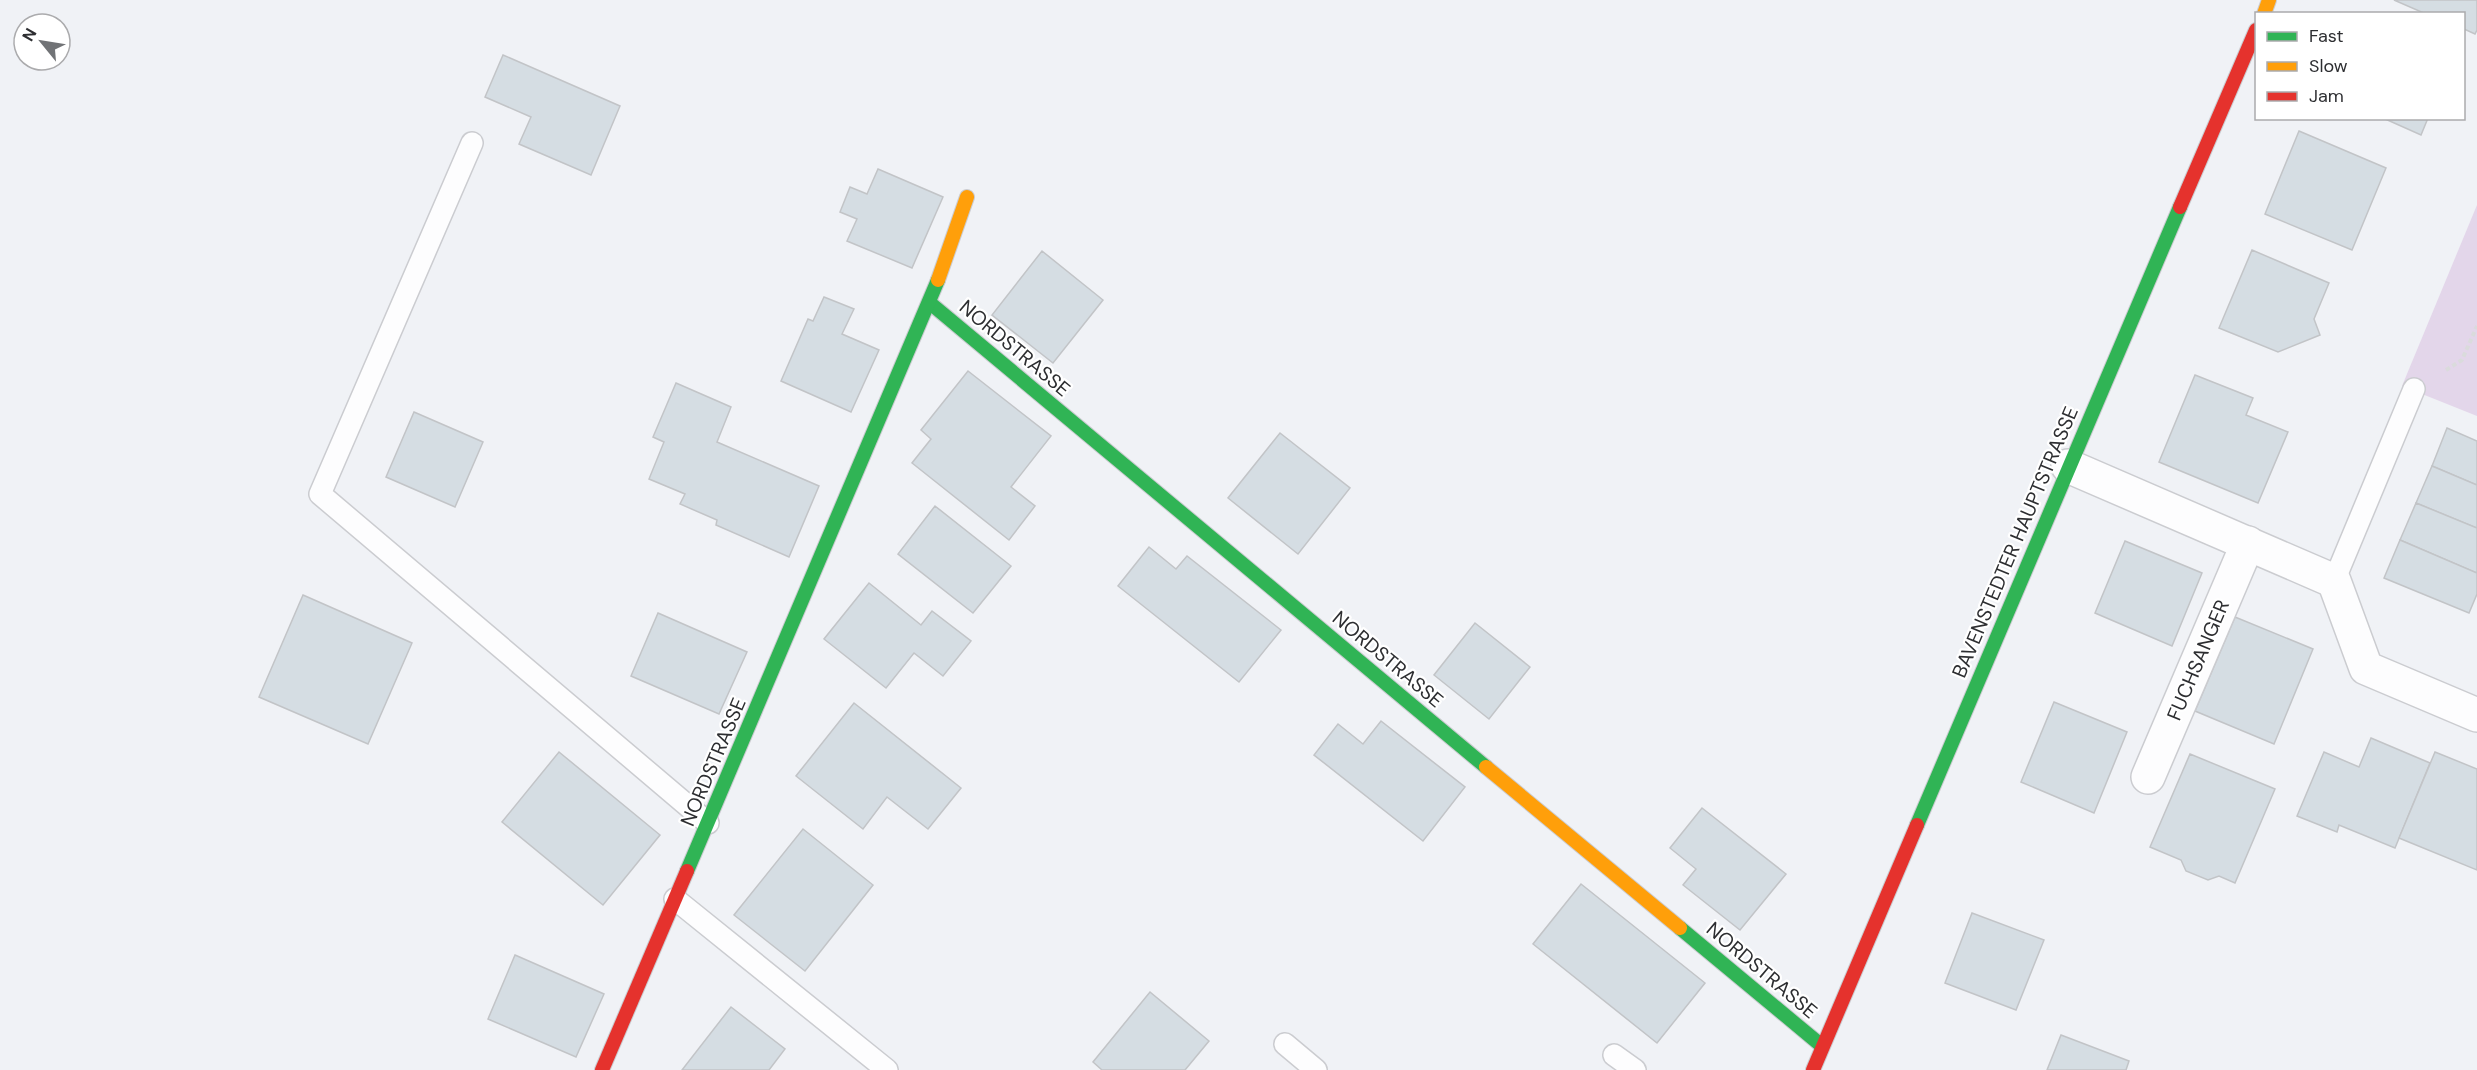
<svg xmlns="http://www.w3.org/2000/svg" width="2477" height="1070" font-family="'DM Sans',sans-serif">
<rect width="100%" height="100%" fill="#f0f2f6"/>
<path fill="#e3d6ea" d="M2477 205V416L2402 386Z"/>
<g fill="#d5dde3" stroke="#c2c4c7" stroke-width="1.5">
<path d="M2394 0H2477V30L2475 34 2464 29V14H2426Z"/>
<path d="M503 55 620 106 591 175 519 144 531 117 485 97Z"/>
<path d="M2383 118H2428L2421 135Z"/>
<path d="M2299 131 2386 168 2352 250 2265 214Z"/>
<path d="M878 169 943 197 912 268 847 241 857 219 840 212 850 187 867 194Z"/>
<path d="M2252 250 2329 283 2314 319 2320 335 2278 352 2219 328Z"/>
<path d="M1042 251 1103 300 1053 363 992 315Z"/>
<path d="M824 297 854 309 842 334 879 350 851 412 781 381 808 319 813 321Z"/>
<path d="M968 371 1051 436 1011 487 1035 506 1009 540 912 463 931 439 921 430Z"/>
<path d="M2195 375 2253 398 2246 415 2288 432 2258 503 2159 462Z"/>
<path d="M676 383 731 407 717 442 819 486 789 557 716 525 717 520 680 504 685 494 649 479 664 442 653 437Z"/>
<path d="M414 412 483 442 455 507 386 477Z"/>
<path d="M2447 428 2477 441V485L2432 466Z"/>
<path d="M1280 433 1350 488 1298 554 1228 498Z"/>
<path d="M2432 466 2477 485V528L2416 503Z"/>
<path d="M2416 503 2477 528V573L2400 540Z"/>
<path d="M935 506 1011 566 973 613 898 554Z"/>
<path d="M2400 540 2477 573V594L2469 613 2384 578Z"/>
<path d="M2125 541 2202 573 2172 646 2095 613Z"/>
<path d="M1149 547 1176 569 1187 556 1281 630 1239 682 1118 586Z"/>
<path d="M869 583 921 625 932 611 971 641 943 676 914 653 886 688 824 639Z"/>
<path d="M303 595 412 643 368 744 259 697Z"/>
<path d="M658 613 747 652 719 714 631 676Z"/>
<path d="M2235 617 2313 649 2274 744 2195 711Z"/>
<path d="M1475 623 1530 667 1489 719 1434 675Z"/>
<path d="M2054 702 2127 732 2094 813 2021 782Z"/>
<path d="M854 703 961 788 928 829 887 797 863 829 796 776Z"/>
<path d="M1381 721 1465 787 1423 841 1314 755 1338 724 1363 744Z"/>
<path d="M2371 738 2430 763 2395 848 2339 825 2337 832 2297 816 2324 752 2359 767Z"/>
<path d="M559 752 660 835 603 905 502 822Z"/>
<path d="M2435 752 2477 769V870L2399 838Z"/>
<path d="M2190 754 2275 789 2235 883 2219 876 2208 880 2186 871 2181 860 2150 847Z"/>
<path d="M1702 808 1786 874 1740 930 1683 885 1696 869 1670 848Z"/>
<path d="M803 829 873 885 805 971 734 915Z"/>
<path d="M1581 884 1705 983 1657 1043 1533 944Z"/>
<path d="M1972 913 2044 940 2016 1010 1945 983Z"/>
<path d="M515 955 604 994 576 1057 488 1019Z"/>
<path d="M1150 992 1209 1041 1185 1070H1102L1093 1062Z"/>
<path d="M731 1007 785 1049 769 1070H682Z"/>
<path d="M2061 1035 2129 1061 2126 1070H2047Z"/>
</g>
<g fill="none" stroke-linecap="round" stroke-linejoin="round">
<g stroke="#cbccd0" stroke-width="24">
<g id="lane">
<path d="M472 143 320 494 708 823"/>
<path d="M2334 581 2414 389"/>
<path d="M675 899 887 1070"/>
<path d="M1285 1044 1316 1070"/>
<path d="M1614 1055 1635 1070"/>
</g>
</g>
<g stroke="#cbccd0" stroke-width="36">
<g id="street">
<path d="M2068 466 2334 581 2366 668 2477 715"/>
<path d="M2148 777 2248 543"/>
</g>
</g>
<g stroke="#cbccd0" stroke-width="16">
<g id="fast">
<path d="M930 303 1486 767"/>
<path d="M1917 825 2180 207"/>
<path d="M687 871 938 280"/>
<path d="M1680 928 1822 1046"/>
</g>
</g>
<g stroke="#cbccd0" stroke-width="16">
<g id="slow">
<path d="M2264 14 2269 0"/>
<path d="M938 280 967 197"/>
<path d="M1486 767 1680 928"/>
</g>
</g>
<g stroke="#cbccd0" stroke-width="16">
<g id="jam">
<path d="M2180 207 2256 30"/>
<path d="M602 1070 687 871"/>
<path d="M1813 1070 1917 825"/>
</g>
</g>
<path stroke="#dadbdc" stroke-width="4" stroke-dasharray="4.5 3" stroke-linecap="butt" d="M2446 370 2462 360 2477 326"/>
<use href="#lane" stroke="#fdfdfe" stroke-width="21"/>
<use href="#street" stroke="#fdfdfe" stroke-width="33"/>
<use href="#fast" stroke="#30b455" stroke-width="14"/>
<use href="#slow" stroke="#ff9f0a" stroke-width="14"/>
<use href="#jam" stroke="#e5322d" stroke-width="14"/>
</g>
<g text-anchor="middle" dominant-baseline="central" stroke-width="4.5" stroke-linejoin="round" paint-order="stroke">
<g font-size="20" fill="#2d2e31" stroke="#fff">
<text transform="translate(1015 348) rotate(40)">NORDSTRASSE</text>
<text transform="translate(2015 542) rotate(-67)">BAVENSTEDTER HAUPTSTRASSE</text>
<text transform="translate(1388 659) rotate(40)">NORDSTRASSE</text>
<text transform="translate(2198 660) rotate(-67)">FUCHSANGER</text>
<text transform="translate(713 762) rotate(-67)">NORDSTRASSE</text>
<text transform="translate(1762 970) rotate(40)">NORDSTRASSE</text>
</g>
</g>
<rect x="2255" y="12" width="210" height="108" fill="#ffffff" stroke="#ababad" stroke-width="1.5"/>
<rect x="2267" y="32" width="30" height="9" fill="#30b455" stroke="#ababad" stroke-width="1.5"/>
<text x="2309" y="42" font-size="18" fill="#2d2e31">Fast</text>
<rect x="2267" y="62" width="30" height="9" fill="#ff9f0a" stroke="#ababad" stroke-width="1.5"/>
<text x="2309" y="72" font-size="18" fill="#2d2e31">Slow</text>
<rect x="2267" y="92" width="30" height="9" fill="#e5322d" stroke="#ababad" stroke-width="1.5"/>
<text x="2309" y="102" font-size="18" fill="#2d2e31">Jam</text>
<g transform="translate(42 42) rotate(300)"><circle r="28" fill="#ffffff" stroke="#ababad" stroke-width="1.5"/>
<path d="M0-4.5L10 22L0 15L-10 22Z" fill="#717376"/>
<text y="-9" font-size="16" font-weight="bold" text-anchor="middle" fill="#2d2e31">N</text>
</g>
</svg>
